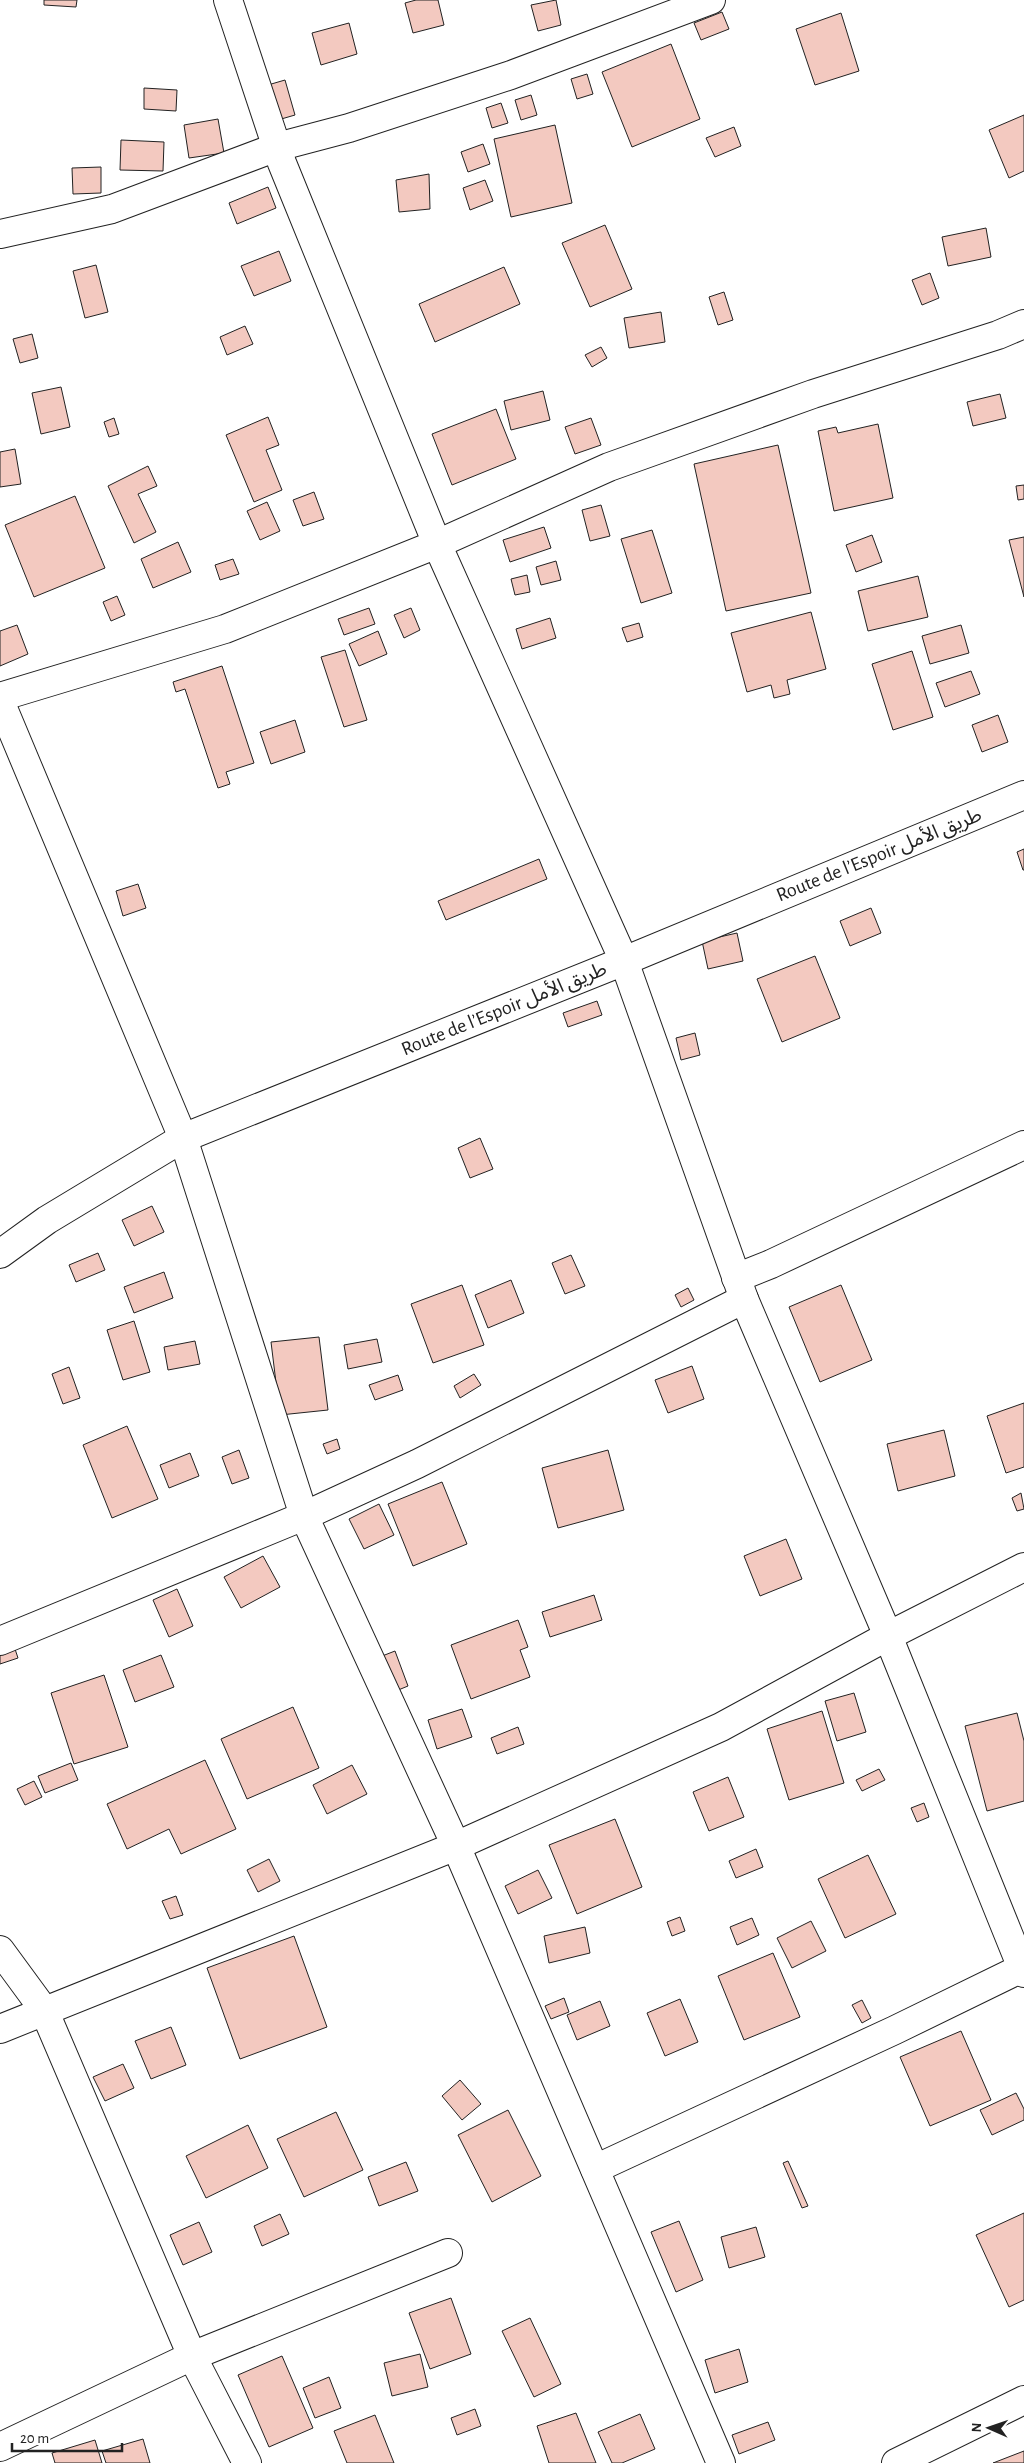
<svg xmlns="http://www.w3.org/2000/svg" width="1024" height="2463" font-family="'Alegreya Sans','Noto Sans Arabic',sans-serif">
<rect width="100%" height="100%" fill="#fff"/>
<g fill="#f3c9c0" stroke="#222">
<path d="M44 0H77L76 7 44 5Z"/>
<path d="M416 0H438L444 25 413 33 405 3Z"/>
<path d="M556 0 561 25 538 31 531 5Z"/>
<path d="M722 12 729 29 701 40 694 23Z"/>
<path d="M841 13 859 71 815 85 796 29Z"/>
<path d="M349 23 357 54 321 65 312 33Z"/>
<path d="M671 44 700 119 632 147 602 72Z"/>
<path d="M587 74 593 94 577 99 571 79Z"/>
<path d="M285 80 295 115 271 122 261 87Z"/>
<path d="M144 88 177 90 176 111 144 109Z"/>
<path d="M531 95 537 115 521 120 515 100Z"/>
<path d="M501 103 508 123 492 128 486 108Z"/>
<path d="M1024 115V171L1009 178 989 130Z"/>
<path d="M218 119 224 153 189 158 184 125Z"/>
<path d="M555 125 572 203 511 217 494 139Z"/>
<path d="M734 127 741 146 715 157 706 138Z"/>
<path d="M121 140 164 142 163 171 120 170Z"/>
<path d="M483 144 490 164 468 172 461 152Z"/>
<path d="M101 167V193L73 194 72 168Z"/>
<path d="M429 174 430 209 399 212 396 180Z"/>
<path d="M485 180 493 201 470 210 463 188Z"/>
<path d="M268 187 276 208 237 224 229 203Z"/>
<path d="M605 225 632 289 590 307 562 243Z"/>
<path d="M986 228 991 257 948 266 942 237Z"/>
<path d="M279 251 291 281 254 296 241 266Z"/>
<path d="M96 265 108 312 85 318 73 271Z"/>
<path d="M504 267 520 304 435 342 419 304Z"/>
<path d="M930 273 939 298 922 305 912 280Z"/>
<path d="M724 292 733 320 718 325 709 297Z"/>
<path d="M661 312 665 342 629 348 624 318Z"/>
<path d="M245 326 253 344 227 355 220 337Z"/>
<path d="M32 334 38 358 20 363 13 339Z"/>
<path d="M601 347 607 358 592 367 585 355Z"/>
<path d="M61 387 70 427 41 434 32 393Z"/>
<path d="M543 391 550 420 511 430 504 401Z"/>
<path d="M1000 394 1006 418 973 426 967 402Z"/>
<path d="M496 409 516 459 452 485 432 434Z"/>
<path d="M268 417 279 445 266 450 282 490 254 502 226 435Z"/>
<path d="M114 418 119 434 109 437 104 422Z"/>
<path d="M591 418 601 445 575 454 565 427Z"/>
<path d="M878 424 893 498 834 511 818 431 836 427 838 433Z"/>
<path d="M778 445 811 593 726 611 694 464Z"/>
<path d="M15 449 21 484 0 487V452Z"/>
<path d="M148 466 157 486 138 494 156 532 134 543 108 486Z"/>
<path d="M1024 485V499L1018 500 1016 486Z"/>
<path d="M314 492 324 519 303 526 293 500Z"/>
<path d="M75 496 105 568 34 597 5 525Z"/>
<path d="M267 502 280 531 260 540 247 511Z"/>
<path d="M601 505 610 536 590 541 582 510Z"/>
<path d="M544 527 551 548 510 562 503 540Z"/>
<path d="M652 530 672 593 641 603 621 539Z"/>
<path d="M872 535 882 562 856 572 846 545Z"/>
<path d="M1024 537V597L1009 540Z"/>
<path d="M178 542 191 572 153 588 141 559Z"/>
<path d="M233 559 239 574 220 580 215 565Z"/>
<path d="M556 561 561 580 541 585 536 567Z"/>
<path d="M527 575 530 592 515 595 511 579Z"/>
<path d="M918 576 928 617 868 631 858 591Z"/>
<path d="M117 596 125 615 111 621 103 602Z"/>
<path d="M369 608 375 624 344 635 338 619Z"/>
<path d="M411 608 420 630 404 638 394 615Z"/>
<path d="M811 612 826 669 787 680 790 694 774 698 771 685 747 692 731 633Z"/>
<path d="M550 618 556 638 522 649 516 629Z"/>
<path d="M639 623 643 637 627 642 622 628Z"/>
<path d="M17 625 28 654 0 666V631Z"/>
<path d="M961 625 969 653 930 664 922 636Z"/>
<path d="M378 631 387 654 359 666 349 644Z"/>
<path d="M345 650 367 720 344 727 321 657Z"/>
<path d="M912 651 933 717 893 730 872 664Z"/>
<path d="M222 666 254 763 226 772 230 784 218 788 185 689 176 692 173 682Z"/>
<path d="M971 671 980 694 945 707 936 683Z"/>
<path d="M998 715 1008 742 982 752 972 725Z"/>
<path d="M295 720 305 752 271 764 260 732Z"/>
<path d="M1024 849V870H1023L1017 852Z"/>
<path d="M539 859 547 879 446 920 438 901Z"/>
<path d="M138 884 146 908 123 916 116 891Z"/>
<path d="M871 908 881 933 850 946 840 921Z"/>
<path d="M737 933 743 961 708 969 702 941Z"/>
<path d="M815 956 840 1018 782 1042 757 979Z"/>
<path d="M597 1001 602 1015 568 1027 563 1013Z"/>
<path d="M695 1033 700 1055 681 1060 676 1038Z"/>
<path d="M480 1138 493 1169 470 1178 458 1148Z"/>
<path d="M152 1206 164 1232 134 1246 122 1220Z"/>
<path d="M98 1253 105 1270 76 1282 69 1265Z"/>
<path d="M571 1255 585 1286 565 1294 552 1263Z"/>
<path d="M164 1272 173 1298 134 1313 124 1287Z"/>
<path d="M511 1280 524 1313 488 1328 475 1295Z"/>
<path d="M462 1285 484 1345 433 1363 411 1304Z"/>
<path d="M841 1285 872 1360 820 1382 789 1307Z"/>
<path d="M688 1288 694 1300 681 1307 675 1295Z"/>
<path d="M134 1321 150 1372 123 1380 107 1330Z"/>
<path d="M319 1337 328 1410 280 1415 271 1342Z"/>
<path d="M377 1339 382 1362 348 1369 344 1345Z"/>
<path d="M195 1341 200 1364 168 1370 164 1347Z"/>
<path d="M692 1366 704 1399 668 1413 655 1380Z"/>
<path d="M69 1367 80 1398 63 1404 52 1374Z"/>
<path d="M474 1374 481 1385 460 1398 454 1386Z"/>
<path d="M398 1375 403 1390 375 1400 369 1385Z"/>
<path d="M1024 1403V1467L1006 1473 987 1416Z"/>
<path d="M127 1426 158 1499 112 1518 83 1445Z"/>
<path d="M944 1430 955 1476 898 1491 887 1444Z"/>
<path d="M337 1439 340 1449 327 1454 323 1444Z"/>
<path d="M239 1450 249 1478 232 1484 222 1457Z"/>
<path d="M608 1450 624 1510 558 1528 542 1468Z"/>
<path d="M190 1453 199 1476 169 1488 160 1465Z"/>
<path d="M442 1482 467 1544 413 1566 388 1504Z"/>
<path d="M1021 1493 1024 1509 1017 1511 1012 1498Z"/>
<path d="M379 1504 394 1535 364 1549 349 1519Z"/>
<path d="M786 1539 802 1579 760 1596 744 1556Z"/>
<path d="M263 1556 280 1587 241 1608 224 1577Z"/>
<path d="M177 1589 193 1626 169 1637 153 1600Z"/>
<path d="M594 1595 602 1620 550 1637 542 1612Z"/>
<path d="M518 1620 528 1647 520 1650 530 1677 471 1699 451 1645Z"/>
<path d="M13 1643 18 1658 0 1664V1647Z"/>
<path d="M395 1651 408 1686 391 1693 377 1658Z"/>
<path d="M161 1655 174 1687 135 1702 123 1670Z"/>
<path d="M104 1675 128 1747 74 1764 51 1693Z"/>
<path d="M854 1693 866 1732 837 1741 825 1701Z"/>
<path d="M293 1707 319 1768 247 1799 221 1739Z"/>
<path d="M462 1709 472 1737 437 1749 428 1720Z"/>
<path d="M822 1711 844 1783 789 1800 767 1729Z"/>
<path d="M1017 1713 1024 1741V1801L987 1811 965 1726Z"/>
<path d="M518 1727 524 1744 497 1754 491 1738Z"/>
<path d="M205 1760 236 1829 181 1854 169 1829 127 1849 107 1804Z"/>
<path d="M71 1763 78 1780 45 1793 38 1776Z"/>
<path d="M352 1765 367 1794 327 1814 313 1785Z"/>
<path d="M879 1769 885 1780 862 1791 856 1780Z"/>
<path d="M728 1777 744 1817 709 1831 693 1792Z"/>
<path d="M34 1781 42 1797 25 1805 17 1789Z"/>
<path d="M924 1803 929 1817 917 1822 911 1808Z"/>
<path d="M615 1819 642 1887 577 1914 549 1845Z"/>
<path d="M756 1849 763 1867 736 1878 729 1861Z"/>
<path d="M868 1855 896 1914 845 1938 818 1879Z"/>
<path d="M269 1859 280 1881 258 1892 247 1870Z"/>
<path d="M538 1870 552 1898 518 1914 505 1886Z"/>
<path d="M176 1896 183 1915 170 1919 162 1901Z"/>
<path d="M680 1917 685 1931 672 1936 667 1922Z"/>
<path d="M752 1918 759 1935 737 1945 730 1927Z"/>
<path d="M811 1921 826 1951 792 1968 777 1938Z"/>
<path d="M585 1927 590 1953 549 1963 544 1936Z"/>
<path d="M294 1936 327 2027 240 2059 207 1968Z"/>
<path d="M773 1953 800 2017 744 2040 718 1976Z"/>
<path d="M564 1998 569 2012 551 2019 545 2006Z"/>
<path d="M680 1999 698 2042 665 2056 647 2013Z"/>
<path d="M862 2000 871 2018 862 2023 852 2005Z"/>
<path d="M600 2001 610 2026 577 2040 567 2015Z"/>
<path d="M171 2027 186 2065 151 2079 135 2041Z"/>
<path d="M961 2031 991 2100 930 2126 900 2057Z"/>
<path d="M123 2064 134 2088 105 2101 93 2077Z"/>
<path d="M460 2080 481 2104 462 2120 442 2096Z"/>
<path d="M1016 2093 1024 2109V2120L992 2135 980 2110Z"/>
<path d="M508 2110 541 2176 492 2202 458 2135Z"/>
<path d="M336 2112 363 2170 304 2197 277 2139Z"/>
<path d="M248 2125 268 2168 206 2198 186 2156Z"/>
<path d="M788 2161 808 2206 802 2208 783 2163Z"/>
<path d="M406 2162 418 2191 379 2206 368 2177Z"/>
<path d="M1024 2213V2300L1009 2307 976 2235Z"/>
<path d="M280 2214 289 2234 262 2246 254 2226Z"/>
<path d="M679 2221 703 2280 676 2292 651 2232Z"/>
<path d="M199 2222 212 2252 183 2265 170 2235Z"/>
<path d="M756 2227 765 2257 729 2268 721 2237Z"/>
<path d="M451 2298 471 2354 430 2369 409 2313Z"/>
<path d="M530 2318 561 2384 534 2397 502 2331Z"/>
<path d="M739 2349 748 2382 715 2393 705 2360Z"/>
<path d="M420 2354 428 2387 392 2396 384 2363Z"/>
<path d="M282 2356 313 2428 269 2447 238 2375Z"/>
<path d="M329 2377 341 2408 315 2418 303 2388Z"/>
<path d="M475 2409 481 2426 457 2435 451 2418Z"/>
<path d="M576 2413 596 2463H549L537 2426Z"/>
<path d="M640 2414 655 2449 622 2463H612L598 2432Z"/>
<path d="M375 2415 394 2463H347L334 2431Z"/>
<path d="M768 2422 775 2440 739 2454 732 2435Z"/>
<path d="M143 2439 150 2463H106L102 2451Z"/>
<path d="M95 2440 102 2463H55L52 2453Z"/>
<path d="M1024 2451V2463H993Z"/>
</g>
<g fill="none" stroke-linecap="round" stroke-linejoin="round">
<g stroke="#222" stroke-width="30">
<g id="minor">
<path d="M228 0 282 163 437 544 624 961 744 1299 888 1636 1024 1973"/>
<path d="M0 234 112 209 277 147 349 128 511 75 711 0"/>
<path d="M0 697 225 629 437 544 609 467 813 394 998 335 1024 324"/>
<path d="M0 701 183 1138 304 1516 456 1846 721 2463"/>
<path d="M736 1278 771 1264 1024 1145"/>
<path d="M0 1641 304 1516 417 1464 744 1299"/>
<path d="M0 1950 44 2010 192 2356 247 2463"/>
<path d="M0 2029 456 1846 721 1727 888 1636 1024 1567"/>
<path d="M595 2169 895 2030 1022 1968"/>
<path d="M0 2447 192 2356 448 2253"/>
<path d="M896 2463 1024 2400"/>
</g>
</g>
<g stroke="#222" stroke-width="30">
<path id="highway" d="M0 1254 47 1220 183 1138 624 961 1024 795"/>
</g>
<use href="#minor" stroke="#fff" stroke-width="28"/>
<use href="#highway" stroke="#fff" stroke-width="28"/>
</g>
<g text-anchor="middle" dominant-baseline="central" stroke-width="4" stroke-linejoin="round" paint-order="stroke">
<g font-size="20" fill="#222" stroke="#fff">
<text transform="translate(879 855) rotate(-22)">Route de l’Espoir طريق الأمل</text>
<text transform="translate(504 1009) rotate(-22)">Route de l’Espoir طريق الأمل</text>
</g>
</g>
<g transform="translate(989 2428) rotate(272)" stroke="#ffffff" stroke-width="4" paint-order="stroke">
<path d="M0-4L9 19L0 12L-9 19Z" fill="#222222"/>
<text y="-8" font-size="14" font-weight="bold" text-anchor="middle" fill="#222222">N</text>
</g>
<path d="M12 2443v8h110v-8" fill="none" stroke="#222222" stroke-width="2.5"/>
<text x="20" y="2443" font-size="15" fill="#222222" stroke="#ffffff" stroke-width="4" paint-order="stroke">20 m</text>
</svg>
